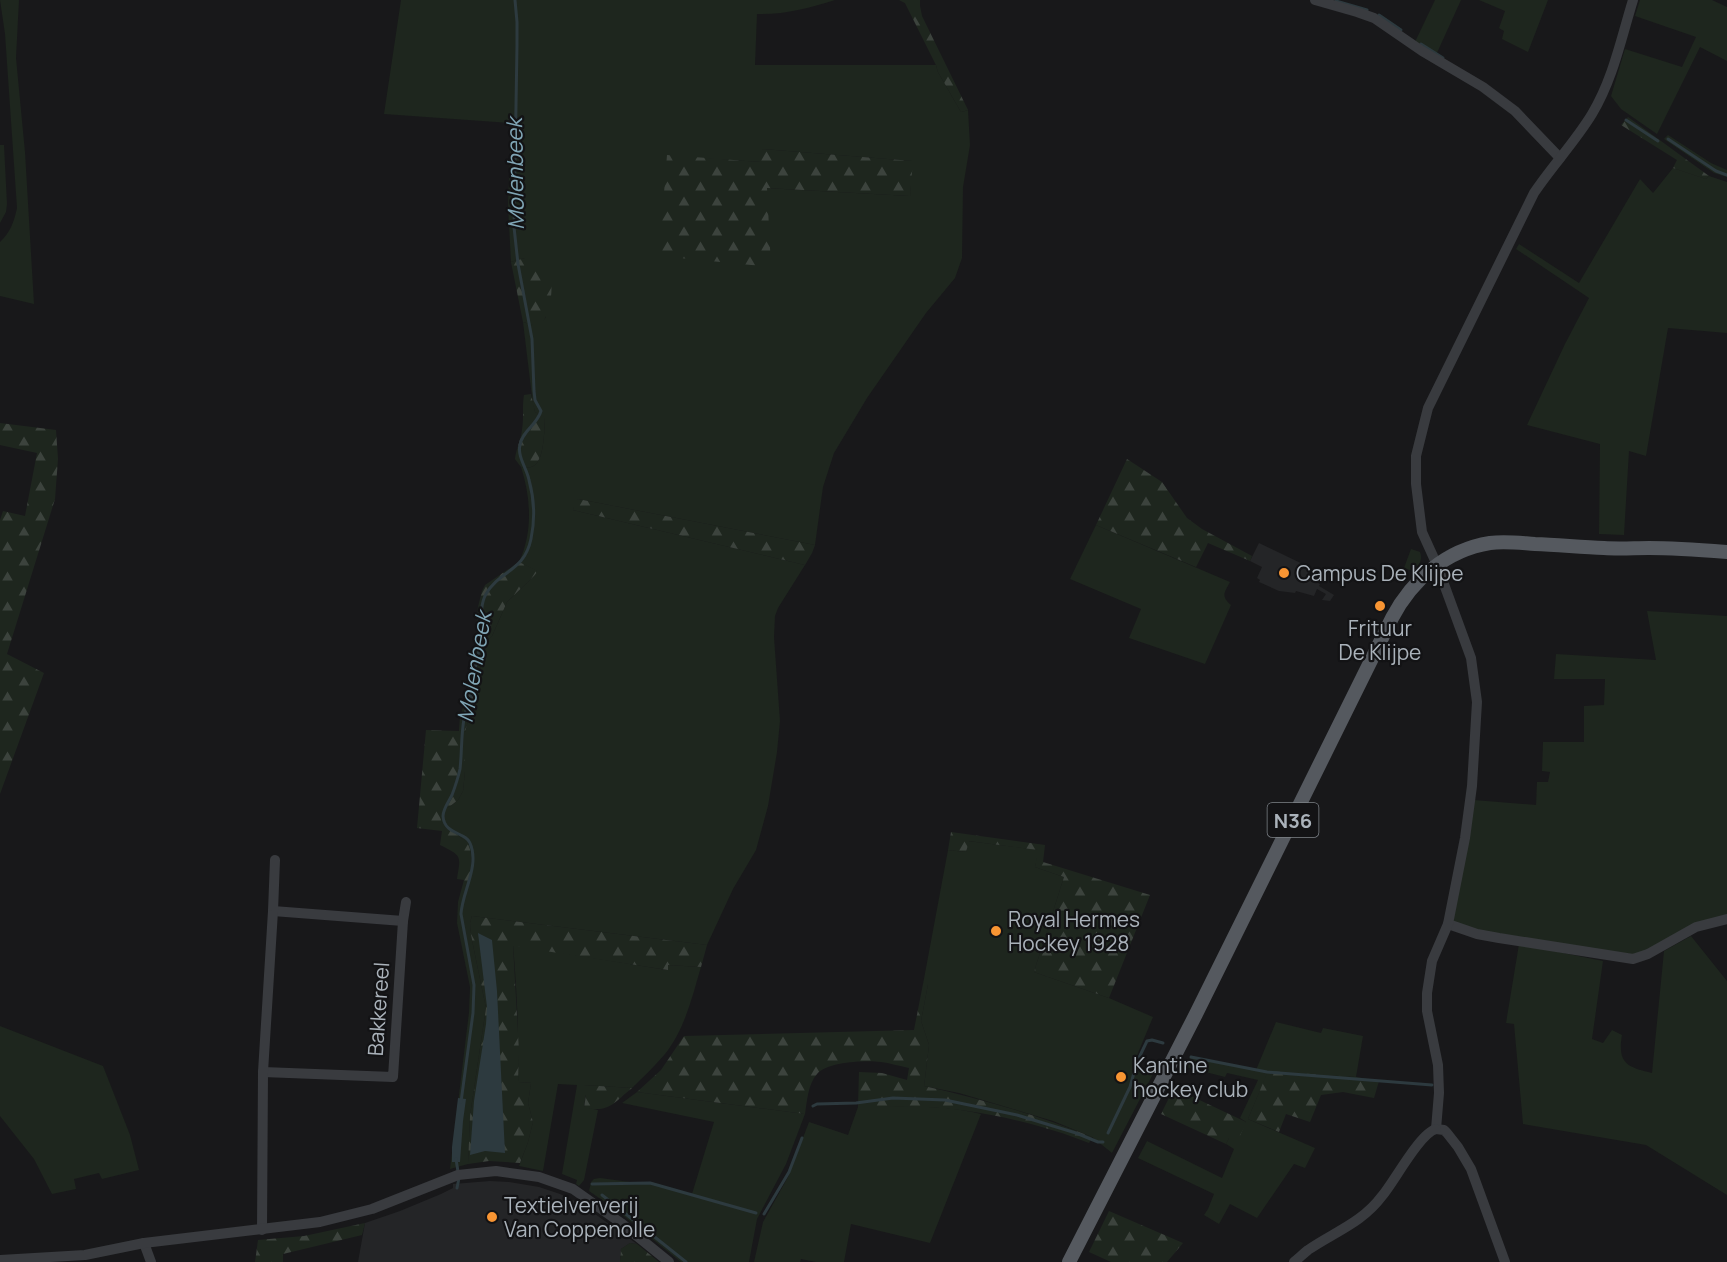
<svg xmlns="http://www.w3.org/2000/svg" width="1727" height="1262" font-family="Manrope,sans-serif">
<defs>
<pattern id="forest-firs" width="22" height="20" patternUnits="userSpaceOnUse" patternTransform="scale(1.5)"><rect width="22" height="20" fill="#1e261e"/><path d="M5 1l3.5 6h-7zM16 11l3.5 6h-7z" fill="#3c433d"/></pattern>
</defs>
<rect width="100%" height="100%" fill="#18181a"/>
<g fill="#242527">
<path d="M1259 543 1311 568 1306 578 1320 584 1319 586 1334 595 1330 601 1322 600 1326 594 1317 589 1314 596 1296 591 1295 593 1279 591 1259 582 1260 580 1257 578 1262 567 1250 561Z"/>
<path d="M490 1181 509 1182 539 1187 560 1194 581 1204 637 1244 630 1243 621 1249 620 1262H358L365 1223 400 1211 441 1194 453 1188V1184Z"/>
</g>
<g fill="#1e261e" fill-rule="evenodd">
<path d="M0 0H19L16 58 25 152 34 304 0 296V242C10 233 14 222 17 208L5 34Z"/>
<path d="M401 0H835C810 8 784 15 757 14L755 65H936L938 72 961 112 968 110 970 145 963 187 962 258 955 278 926 313 867 398 834 453 823 487 815 545 578 499 573 510 805 565 778 608 775 616 774 637 780 721 777 752 768 806 756 850 733 889 707 945 472 916 470 923 471 935 486 1008 470 1116 468 1164 450 1169 469 1012 470 987 457 923 458 902H462C468 887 478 856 466 843 459 834 448 829 440 821V810L449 807 458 800 463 791 465 771V732L478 685 484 644 492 636 507 602 534 576 537 571 519 562C533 532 531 498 521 467 524 467 528 468 531 467 545 464 544 429 545 418L535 412 533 405 523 322C533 325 539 327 546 317L525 258 511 262 508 205 511 123 384 114ZM761 149 912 161 910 196 766 188 667 156 761 162Z"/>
<path d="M1435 0H1461L1436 55 1415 42Z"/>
<path d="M1479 0H1548L1528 52 1502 39 1504 31 1499 28 1505 11Z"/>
<path d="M1640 0H1712L1727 7V61L1700 47 1657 134 1621 109 1611 96 1625 49 1682 67 1696 37 1635 16Z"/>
<path d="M1668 135 1711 163 1727 170V177L1714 173 1664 139Z"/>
<path d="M0 145H4L7 204 6 212 0 223Z"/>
<path d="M1673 168 1706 179 1709 176 1727 182V333L1668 328 1646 456 1629 451 1624 535 1599 534 1600 444 1527 425 1565 344 1589 298 1516 249 1519 244 1579 283 1640 179 1653 193Z"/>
<path d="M1096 525 1230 582C1224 593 1221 596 1231 605L1205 664 1129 638 1141 609 1070 579Z"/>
<path d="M1411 549 1420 552C1423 560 1419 566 1413 571L1404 568Z"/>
<path d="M1647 611 1727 616V917L1639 955 1518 940 1455 924 1453 918 1474 800 1536 805 1537 782H1548L1550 772 1542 771 1543 742H1584V706L1604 705 1605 679H1554L1556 654 1656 660Z"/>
<path d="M968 841 1039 850 1035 867 1064 877 1034 972 1109 998 1153 1017 1133 1065 1153 1074 1112 1153 1092 1137 1053 1121 959 1093 924 1086 929 1045 921 1021 928 984H923L948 850 966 852Z"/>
<path d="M1691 936 1727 981V1195L1646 1145 1523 1124 1514 1024 1506 1023 1519 944 1603 961 1592 1039 1603 1043 1612 1030 1622 1035C1617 1064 1628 1067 1652 1073L1664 951Z"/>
<path d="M513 945 667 970 668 965 701 967C692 997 685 1029 665 1054 655 1066 643 1077 632 1088L583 1085 586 1094 584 1107 598 1110 584 1180 579 1186 576 1184 577 1180 562 1174 577 1085 558 1084 543 1171 519 1166 528 1142 533 1122 528 1103 531 1083 518 1082C519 1037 517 991 513 945Z"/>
<path d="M1276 1022 1321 1033 1323 1028 1363 1036 1356 1077 1268 1072 1248 1119 1315 1148 1305 1168 1294 1164 1257 1218 1230 1204 1219 1224 1204 1215 1208 1209 1214 1194 1138 1158 1147 1141 1222 1178 1234 1149 1226 1144 1229 1138 1246 1122 1240 1118 1258 1080 1227 1073 1225 1077 1186 1067 1190 1057 1256 1070Z"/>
<path d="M0 1026 103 1066 130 1135 139 1170 102 1179 99 1173 74 1179 76 1189 52 1194 34 1159 0 1116Z"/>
<path d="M637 1092 805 1114 786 1164 757 1219 749 1262H681L615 1209 589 1191 591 1182 594 1179 600 1178 630 1182H651L692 1194 714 1122 622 1103Z"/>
<path d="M858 1107C899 1107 941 1104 981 1114L930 1243 851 1224 844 1262H816L801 1259 800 1262H754L763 1222 788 1177 809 1122 848 1135Z"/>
</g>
<g fill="url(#forest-firs)">
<path d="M899 0H920V6L922 16 968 110 961 112 938 72 936 65 905 3Z"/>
<path d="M1628 117 1709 176 1706 179 1673 168 1677 160 1621 125Z"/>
<path d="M761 149 913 161 910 196 767 188 771 267 659 256 667 155 760 162Z"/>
<path d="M531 257 540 260C544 266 550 274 551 282 553 292 549 324 537 325 533 326 527 323 523 322L511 262 525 258Z"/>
<path d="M531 394 535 412 545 417C544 429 545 464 531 467 528 468 524 467 521 467L515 459C516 449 521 440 522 430 524 418 522 407 524 395Z"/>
<path d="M0 423 56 430 58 459 55 499 7 654 44 673 0 794V520L3 511 25 516 37 453 0 445Z"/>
<path d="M1127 459 1162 482 1187 518 1202 529 1252 556 1250 561 1208 543 1196 567 1096 525Z"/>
<path d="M578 499 815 545 812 553 805 565 573 510 575 502Z"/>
<path d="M519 562 538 571 534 576 507 602 492 636 483 645 478 685 465 732V771L463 791 458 800 449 807 440 811 441 821C448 829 459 835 466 842 478 855 467 889 462 903L458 902 464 880 457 879C461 855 462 856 440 845L442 831 417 828 426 730 459 731 460 716 467 697 474 655 478 607 482 591 485 585Z"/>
<path d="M951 832 1045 845 1043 862 1150 895 1109 998 1034 972 1064 877 1035 867 1038 850 969 841 966 852 948 850Z"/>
<path d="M472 916 707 945 701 967 668 965V970L513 946 519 1051 518 1082 531 1083 528 1103 533 1122 528 1142 520 1163 489 1161 468 1164 470 1116 486 1008 471 935 470 923Z"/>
<path d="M923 984H928L921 1021 929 1045 924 1086C981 1099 1038 1115 1092 1137L1089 1143C1052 1128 1008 1117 968 1111 932 1105 895 1107 858 1107L859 1072 882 1073 907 1080 909 1068C899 1066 890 1063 881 1062 865 1060 827 1062 817 1074 808 1084 807 1101 805 1114L637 1092 661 1070 684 1036 914 1030Z"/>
<path d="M1268 1071 1356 1077 1379 1081 1374 1098 1343 1092 1321 1095 1310 1122 1286 1114 1279 1132 1248 1119Z"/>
<path d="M583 1085 632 1088C612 1104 611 1112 584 1108L586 1095 582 1094Z"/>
<path d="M1174 1088 1246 1122 1239 1138H1229L1226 1144 1161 1114Z"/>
<path d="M1109 1211 1183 1243 1167 1262H1111L1089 1252Z"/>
<path d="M365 1223 362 1235 283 1254V1262H255L258 1240 304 1236Z"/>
<path d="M630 1243 637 1244 659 1262H620L621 1249Z"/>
</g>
<g fill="#2d3a3f">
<path d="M478 933 492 940 497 991 505 1153 485 1151 470 1155 474 1101 486 1024 487 1007Z"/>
<path d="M458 1098 466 1099 463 1121 460 1162H452V1147Z"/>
</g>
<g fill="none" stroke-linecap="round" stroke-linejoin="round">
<g stroke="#2d3a3f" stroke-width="3">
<path d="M1336 1 1367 10"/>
<path d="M1379 15 1401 30"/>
<path d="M1421 44 1443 58"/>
<path d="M1626 120 1658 141"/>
<path d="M1668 139 1716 171 1727 175"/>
<path d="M1191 1057 1267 1072 1432 1085"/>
<path d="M461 1102 473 1013 474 985 461 914C462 892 480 866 470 843 466 832 444 835 443 816 443 809 449 801 452 795 455 787 458 778 460 769 462 752 461 735 464 719 465 710 470 702 472 693 473 687 473 681 474 675 476 663 479 651 481 639 482 625 479 606 486 594 500 570 524 572 531 539 535 520 534 498 529 480 527 469 517 456 520 445 522 431 537 425 541 411L535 400 534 391 532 339 518 264 514 227 517 45V22L515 0"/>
<path d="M813 1106 817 1104 856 1103 893 1098 945 1100 1017 1115 1076 1133 1098 1142H1103"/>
<path d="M1108 1133 1130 1087 1137 1062 1147 1041 1152 1040 1163 1043"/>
<path d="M456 1159 459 1178 457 1188"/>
<path d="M592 1184 650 1183 756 1213"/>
<path d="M602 1195 686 1262"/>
<path d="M764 1214 789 1172 802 1138"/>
</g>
<g stroke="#393b3f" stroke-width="10">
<path d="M1315 0 1357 12 1374 18 1422 51 1483 87 1515 111 1560 158"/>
<path d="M273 911 403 921"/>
<path d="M1448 924 1477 934 1499 938 1633 959 1648 954 1696 927 1727 919"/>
<path d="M263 1072 393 1077 403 921 406 902"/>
<path d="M1436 1129 1439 1093 1438 1065 1427 1011V993L1432 961 1448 924 1465 838 1472 786 1477 702 1471 658 1437 565 1422 532 1416 484V456L1428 408 1534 193C1552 166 1575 142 1592 114 1613 79 1621 39 1633 0"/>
<path d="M1436 1129 1444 1130 1447 1133 1458 1147 1471 1169 1505 1262"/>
<path d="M262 1230 263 1072 273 911 275 860"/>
<path d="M144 1243 151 1262"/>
<path d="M0 1260 85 1255 144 1243 320 1222 372 1209 458 1175 496 1171 539 1177 573 1189 621 1223 669 1262"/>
<path d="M1294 1262C1299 1258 1303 1254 1308 1250 1334 1232 1362 1223 1382 1196 1394 1182 1420 1133 1436 1129"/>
</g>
<path stroke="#55595f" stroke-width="14" d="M1069 1262 1196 1014 1392 618C1412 580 1446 550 1490 543 1505 541 1520 543 1535 544 1558 545 1581 547 1604 548 1619 549 1634 548 1649 548 1675 548 1701 550 1727 552"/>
</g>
<g fill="#f89533" stroke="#131315" stroke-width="2">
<circle cx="1284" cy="573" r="6"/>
<circle cx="1380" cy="606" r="6"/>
<circle cx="996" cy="931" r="6"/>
<circle cx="1121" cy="1077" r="6"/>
<circle cx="492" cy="1217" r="6"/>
</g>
<g text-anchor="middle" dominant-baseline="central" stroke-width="4.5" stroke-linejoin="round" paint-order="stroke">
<rect fill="#131315" stroke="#7d8288" stroke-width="1.5" x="1267.5" y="803" width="51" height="34" rx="4.5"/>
<g font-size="20" font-weight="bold" fill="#aab2ba">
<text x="1293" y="820">N36</text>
</g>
<g font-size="21" fill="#aab2ba" stroke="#131315" text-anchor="start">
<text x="1296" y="573">Campus De Klijpe</text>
<text x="1380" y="628" text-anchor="middle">Frituur<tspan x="1380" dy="24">De Klijpe</tspan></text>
<text x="1008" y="919">Royal Hermes<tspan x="1008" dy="24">Hockey 1928</tspan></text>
<text x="1133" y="1065">Kantine<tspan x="1133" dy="24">hockey club</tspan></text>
<text x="504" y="1205">Textielververij<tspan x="504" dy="24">Van Coppenolle</tspan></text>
</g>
<g font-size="21" fill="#aab2ba" stroke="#131315">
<text transform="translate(378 1009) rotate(-86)">Bakkereel</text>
</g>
<g font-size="22" font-style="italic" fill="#80a6b6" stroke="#131315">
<text transform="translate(515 174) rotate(-91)">Molenbeek</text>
<text transform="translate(474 667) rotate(-80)">Molenbeek</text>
</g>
</g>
</svg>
